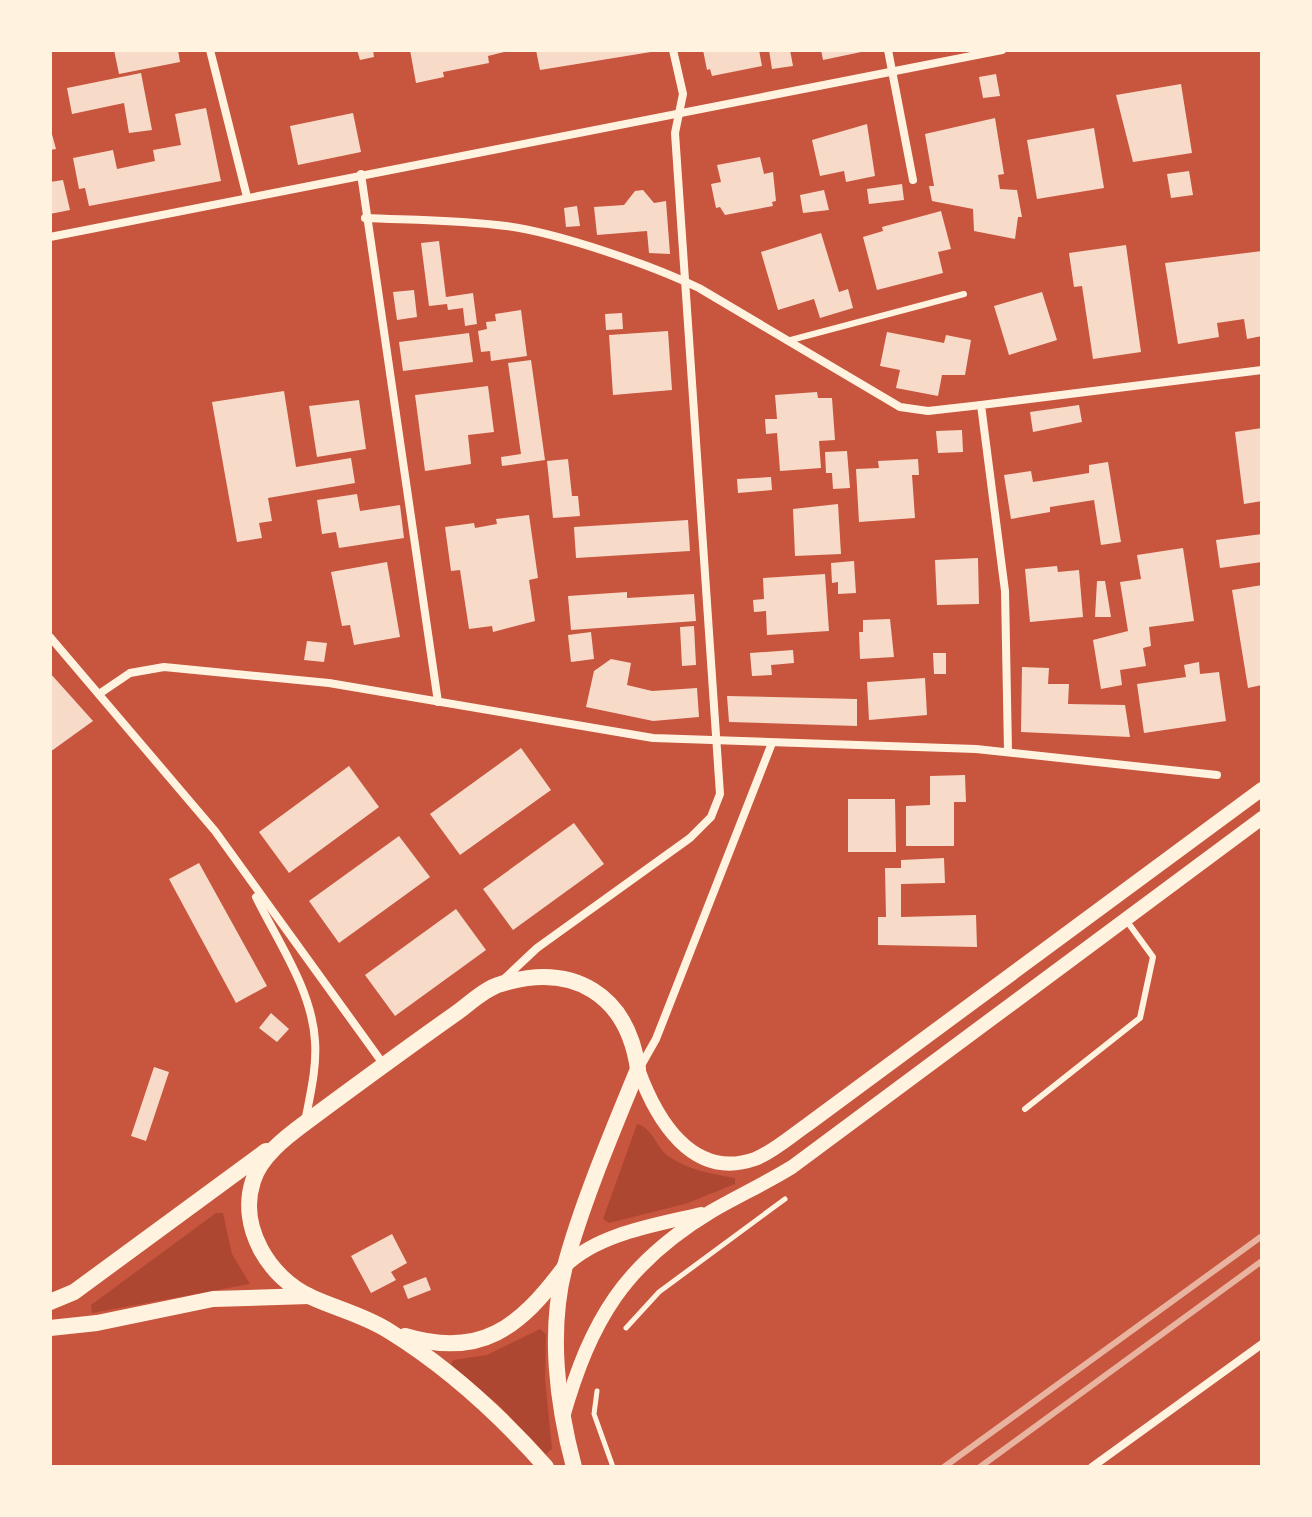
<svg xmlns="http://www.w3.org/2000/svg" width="1312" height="1517" font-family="Literata,serif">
<rect width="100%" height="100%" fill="#c8553d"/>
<g fill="#ae4732">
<path d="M637 1124C652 1127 656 1147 668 1156 688 1170 712 1174 735 1178V1184L685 1204 609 1223 603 1219Z"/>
<path d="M216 1213H223L232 1254 250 1284 92 1313 91 1305Z"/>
<path d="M540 1329 546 1334 545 1379 552 1449 546 1454 498 1404 450 1367 453 1360 487 1355Z"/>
</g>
<g fill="#f7dbc8">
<path d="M114 50H178L180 62 119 74Z"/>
<path d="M357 50H373L374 57 360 60Z"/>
<path d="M410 50H508V51L488 56 489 63 443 72 444 77 416 83Z"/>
<path d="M536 50H651V52L540 70Z"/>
<path d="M703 50H759L762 66 712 76 710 69 707 70Z"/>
<path d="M769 50H790L793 66 772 69Z"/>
<path d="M821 50H866V51L823 60Z"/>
<path d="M141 73 152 130 129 133 124 103 72 114 67 88Z"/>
<path d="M996 74 1000 96 983 98 979 77Z"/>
<path d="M1181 84 1192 153 1133 162 1116 95Z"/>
<path d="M206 108 221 181 89 206 85 188 79 189 73 158 113 150 117 169 155 161 153 150 181 145 175 114Z"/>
<path d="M353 113 361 152 298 165 290 126Z"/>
<path d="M995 118 1004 174 998 175 1000 189 1017 190 1022 217H1018L1015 239 974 231 973 209 932 201 929 186H934L925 134Z"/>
<path d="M867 124 875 176 846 182 844 171 820 176 812 140Z"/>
<path d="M50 127 56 149 50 150Z"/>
<path d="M1094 128 1104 188 1037 199 1027 140Z"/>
<path d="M760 157 764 174 773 172 776 201 772 202 773 206 725 215 720 207 716 208 711 184 721 182 717 165Z"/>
<path d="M1189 171 1193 195 1171 198 1167 174Z"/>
<path d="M63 180 70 210 50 214V182Z"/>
<path d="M902 184 904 200 869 204 867 189Z"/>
<path d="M643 190 654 203 666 201 670 254 649 253 647 231 597 235 594 207 624 205 635 191Z"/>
<path d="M824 190 829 210 803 213 800 195Z"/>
<path d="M577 206 580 226 566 227 564 208Z"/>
<path d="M941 211 951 249 938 252 943 273 877 290 863 237 883 231 882 227Z"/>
<path d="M821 233 839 292 848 289 853 308 820 318 814 299 778 310 761 252Z"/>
<path d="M439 241 446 297 473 293 477 324 465 326 463 308 448 310 447 304 429 306 421 243Z"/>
<path d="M1126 245 1141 352 1093 359 1082 286 1074 287 1069 253Z"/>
<path d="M1262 251V336L1247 339 1244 319 1217 323 1219 337 1178 344 1165 263Z"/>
<path d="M414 290 417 317 397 320 393 292Z"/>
<path d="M1042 292 1057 340 1009 355 994 306Z"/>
<path d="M521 310 527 356 491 361 490 351 481 352 478 331 487 329 486 322 496 321 495 314Z"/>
<path d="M622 313 623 329 606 330 605 314Z"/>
<path d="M668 331 672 390 613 395 609 335Z"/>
<path d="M887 332 944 343 946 335 971 340 965 375H942L938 396 896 388 900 370 880 366Z"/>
<path d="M469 333 473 362 403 371 399 342Z"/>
<path d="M531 360 545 460 502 466 501 457 521 454 508 363Z"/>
<path d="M488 386 494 432 468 435 471 464 425 471 415 395Z"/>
<path d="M284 391 296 467 351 458 355 483 268 498 272 521 259 523 262 538 237 542 212 402Z"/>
<path d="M817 392 818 398H832L835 440 819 441 821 468 780 471 777 433 766 434 765 419H777L775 395Z"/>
<path d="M359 400 366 449 317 457 309 406Z"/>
<path d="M1079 405 1082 422 1033 432 1030 412Z"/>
<path d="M1262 428V501L1244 504 1235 432Z"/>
<path d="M962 430 963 452 938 453 936 431Z"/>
<path d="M847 451 850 488 833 489 832 473H826L825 452Z"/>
<path d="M568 459 572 496H578L580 516 553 518 547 461Z"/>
<path d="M918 459 919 475H912L915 518 859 522 856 469 879 468 878 461Z"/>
<path d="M1108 462 1121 542 1101 545 1094 500 1050 507V512L1011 519 1004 475 1031 471 1033 482 1089 473V465Z"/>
<path d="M771 477 772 490 738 493 737 479Z"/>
<path d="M357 494 360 511 400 505 404 538 339 548 336 532 322 534 317 500Z"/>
<path d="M838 504 841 554 795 556 793 509Z"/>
<path d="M529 515 538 578 529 580 535 621 493 632 492 626 469 629 460 570 451 571 445 527 474 523 475 528 497 524 496 519Z"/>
<path d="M688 520 690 551 576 558 574 527Z"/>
<path d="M1262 534V562L1220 568 1216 540Z"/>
<path d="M1183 548 1194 621 1149 627 1151 646 1143 648 1146 666 1120 670 1122 685 1101 689 1093 640 1128 631 1120 582 1141 579 1137 555Z"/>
<path d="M978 558 979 604 937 605 935 560Z"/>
<path d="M854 561 856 593 838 594V582L832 583 831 563Z"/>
<path d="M387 562 400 637 354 645 350 625 342 626 331 572Z"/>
<path d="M1057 566 1058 572 1079 570 1083 617 1030 622 1025 569Z"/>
<path d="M825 574 829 631 767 635 766 611 754 612 753 600 764 599 763 578Z"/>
<path d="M1097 581H1105L1111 617H1095Z"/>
<path d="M1262 585V685L1248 688 1232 590Z"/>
<path d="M627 592V598L694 594 696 621 571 630 568 596Z"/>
<path d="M890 619 894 657 860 659 859 632H863V620Z"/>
<path d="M694 626 696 665 682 666 680 627Z"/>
<path d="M591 632 594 659 571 662 568 635Z"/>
<path d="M307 641 327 643 324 662 304 660Z"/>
<path d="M793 650 794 663 771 665 772 675 752 676 750 653Z"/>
<path d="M933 653H946V674H934Z"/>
<path d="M611 659 631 663 627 685 652 691 697 688 699 717 653 721 586 707 594 671Z"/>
<path d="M1199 662 1200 674 1219 672 1226 721 1144 733 1137 684 1186 677 1184 665Z"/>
<path d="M1022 667 1049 668 1048 684H1069L1068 704 1125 705 1130 737 1021 732Z"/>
<path d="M50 673 93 721 50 752Z"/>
<path d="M925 678 927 715 869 720 867 682Z"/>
<path d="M727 696 857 699V726L729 722Z"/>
<path d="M521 748 551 790 460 855 430 814Z"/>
<path d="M349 766 379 807 289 873 259 832Z"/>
<path d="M965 775 966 802H954V846H906V806L930 805V776Z"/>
<path d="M848 799H895L896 852H848Z"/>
<path d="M574 823 604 864 513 930 483 889Z"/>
<path d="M399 836 430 877 339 943 309 901Z"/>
<path d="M944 858 945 883 901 884V917L976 915 977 947 878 945V917H886L885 868H901V860Z"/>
<path d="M199 863 267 986 236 1003 169 879Z"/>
<path d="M456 909 486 950 395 1016 365 975Z"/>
<path d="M271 1013 289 1029 277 1042 259 1028Z"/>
<path d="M154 1067 169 1072 146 1141 131 1136Z"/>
<path d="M392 1234 407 1263 391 1272 396 1280 371 1293 351 1256Z"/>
<path d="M426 1277 431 1290 408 1299 403 1286Z"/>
</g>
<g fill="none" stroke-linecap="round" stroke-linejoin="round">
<g stroke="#fff3e0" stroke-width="5">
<path d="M626 1328 659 1292 785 1199"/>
<path d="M597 1391 594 1414 613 1467"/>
</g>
<g stroke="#fff3e0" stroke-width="6">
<path d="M787 341 964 294"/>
<path d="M1025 1109 1140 1018 1153 957 1126 920"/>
</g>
<g stroke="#fff3e0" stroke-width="8">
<path d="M210 50 247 197"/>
<path d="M888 50 913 180"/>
<path d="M361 174 438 702"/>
<path d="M365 218C412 220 460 220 506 226 559 233 651 265 699 288L900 407 928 411 981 405"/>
<path d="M50 237 1002 50"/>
<path d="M50 637 215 831 384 1065"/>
<path d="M99 694 130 673 164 667 329 683 653 738 976 749 1217 775"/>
<path d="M1008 751 1005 591 981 405 1262 370"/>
<path d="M256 897C278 942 312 990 315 1041 317 1068 310 1095 305 1122"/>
<path d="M502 981 537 948 690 838 711 817 720 794 675 133 683 94 673 50"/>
<path d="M639 1069 656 1039 772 743"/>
<path d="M1092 1467 1262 1344"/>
</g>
<g stroke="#fff3e0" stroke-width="14">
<path d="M638 1069C656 1119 692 1181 755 1159 773 1152 791 1136 807 1125L1262 789"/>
<path d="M565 1266C599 1233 656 1225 701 1214"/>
<path d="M563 1417C591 1320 624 1264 712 1211 738 1196 766 1183 792 1167L1262 818"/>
</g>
<g stroke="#fff3e0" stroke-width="16">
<path d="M50 1302 74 1292 266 1151"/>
<path d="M50 1328 97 1323 213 1299 309 1296"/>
<path d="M405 1336C481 1359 520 1327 564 1268"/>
<path d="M546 1467C499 1414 449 1368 389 1331 364 1315 337 1309 311 1297 269 1278 238 1227 253 1181 260 1157 286 1137 305 1123 355 1086 404 1050 455 1014 468 1005 485 988 501 984 573 962 627 994 638 1069 613 1130 582 1203 565 1266 548 1330 557 1404 574 1467"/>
</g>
<g stroke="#e9b49f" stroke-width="6">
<path d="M944 1467 1262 1236"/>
<path d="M980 1467 1262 1261"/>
</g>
</g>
<rect width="1312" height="1517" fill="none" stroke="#fff3e0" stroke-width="104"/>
</svg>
